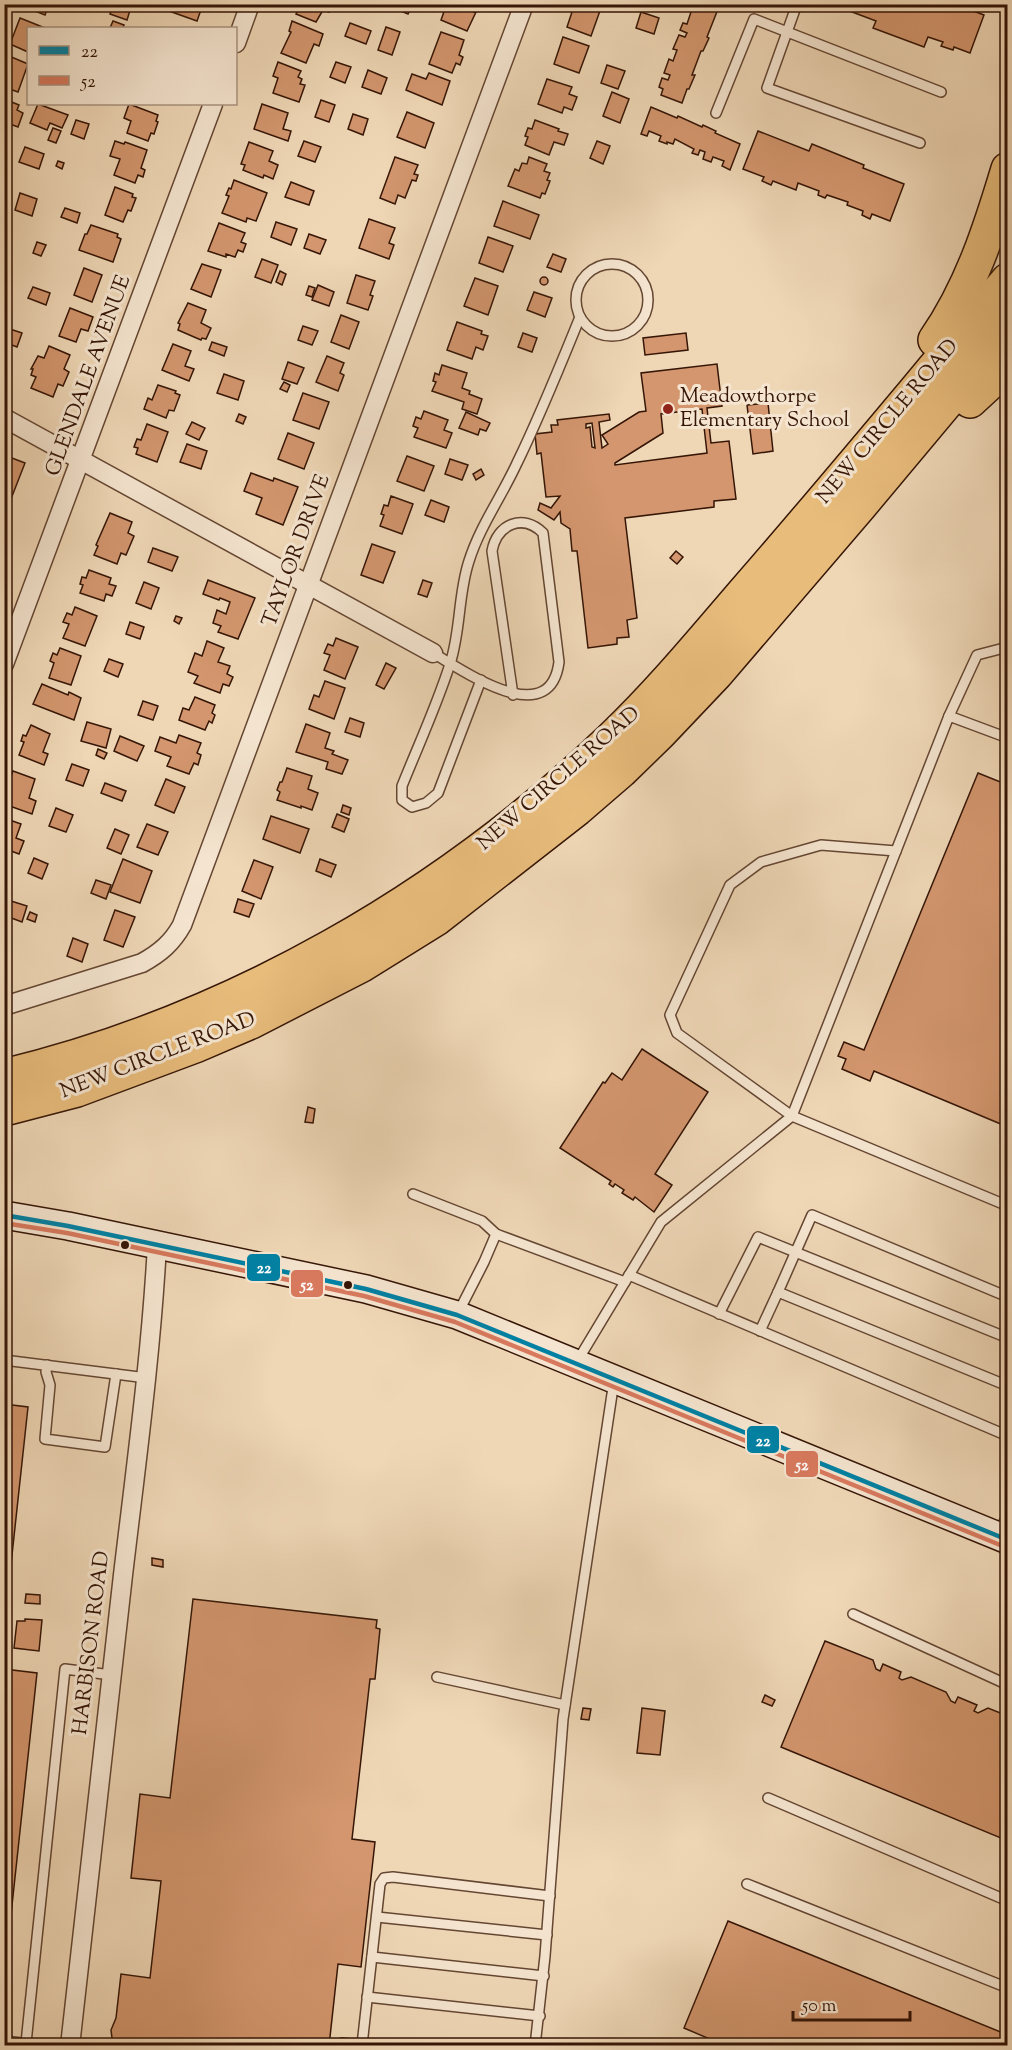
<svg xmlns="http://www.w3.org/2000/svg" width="1012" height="2050" font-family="'Sorts Mill Goudy',serif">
<rect width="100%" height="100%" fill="#efd7b6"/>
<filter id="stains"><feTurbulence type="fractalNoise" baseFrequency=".00333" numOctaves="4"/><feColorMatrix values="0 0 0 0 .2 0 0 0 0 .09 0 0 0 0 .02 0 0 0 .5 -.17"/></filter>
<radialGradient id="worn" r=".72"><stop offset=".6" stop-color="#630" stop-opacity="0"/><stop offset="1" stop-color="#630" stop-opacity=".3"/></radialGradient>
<g fill="#d3966e" stroke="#351506" stroke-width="1.5" fill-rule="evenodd">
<path d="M24 4H49L45 15 23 6Z"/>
<path d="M113 4H132L127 20 110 14Z"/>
<path d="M164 4H203L197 21 169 11 171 7Z"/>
<path d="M300 4H331L329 12 323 10 316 22 296 14Z"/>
<path d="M413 4 408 14 394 8 395 4Z"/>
<path d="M451 4H477L474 12H476L467 31 441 20 446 6 450 7Z"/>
<path d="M571 4H592L601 8 591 36 567 27 572 12 569 11Z"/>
<path d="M689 4H720L707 37 709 38 703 51H701L692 75H695L689 89H687L682 103 661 95 663 89 659 87 662 78 668 80 670 75 664 73 669 59 673 61 677 50 673 49 679 35 685 37 687 33 680 30 683 23 687 24 691 12 687 10Z"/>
<path d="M831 4H926L937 9 939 4H970L968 9 984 15 970 53 954 47 953 50 941 46 943 42 928 37 924 47 873 28 876 21Z"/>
<path d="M641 12 659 18 654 34 636 28Z"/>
<path d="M20 18 45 28H28V52L10 44Z"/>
<path d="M113 21 124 25 123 28H110Z"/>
<path d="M292 21 323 34 319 46 314 44 306 63 281 53 291 32 289 31Z"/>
<path d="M350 23 371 31 366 44 345 36Z"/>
<path d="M386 27 400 32 392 55 378 50Z"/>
<path d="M441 32 464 40 459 55 463 57 460 65 456 63 452 73 429 64Z"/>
<path d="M563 37 589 46 579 73 554 64Z"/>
<path d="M9 56 28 64 18 92 4 87V64Z"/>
<path d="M278 62 301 71 298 77 302 79 300 84 305 85 299 102 273 93 278 78 273 76Z"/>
<path d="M336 62 351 67 345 83 330 77Z"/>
<path d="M607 65 625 71 618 89 601 83Z"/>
<path d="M368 70 387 78 381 94 362 87Z"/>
<path d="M429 73 450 81 442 105 406 90 412 74 426 79Z"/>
<path d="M547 79 572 87 569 94 577 97 572 110 564 107 562 113 538 104Z"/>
<path d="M612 92 629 99 620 123 603 116Z"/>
<path d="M4 99 19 105 17 110 23 113 18 127 10 124 7 133 4 132Z"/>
<path d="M321 100 335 105 329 122 315 117Z"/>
<path d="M38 104 68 115 62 128 50 123 47 130 30 123Z"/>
<path d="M129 104 158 115 156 121 158 122 154 134 151 133 148 141 127 133 131 121 124 118Z"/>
<path d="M262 104 288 113 283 129 291 131 288 141 254 129Z"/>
<path d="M651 107 677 118 678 116 702 127 703 125 716 131 715 133 740 144 730 170 722 166 724 161 713 157 711 162 703 159 705 152 700 150 698 155 692 153 694 149 675 139 673 144 667 142V144L659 141 661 136 649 131 647 136 641 134Z"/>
<path d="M407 112 434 123 425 148 397 137Z"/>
<path d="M353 114 368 119 363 135 348 129Z"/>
<path d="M76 120 89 124 84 139 71 134Z"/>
<path d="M535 120 559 129 558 131 568 134 564 145 554 142 549 155 525 145 528 137 525 136 528 128 532 129Z"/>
<path d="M53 128 61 131 56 143 48 140Z"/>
<path d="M758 131 809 151 812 144 864 165 863 168 904 184 890 221 872 214 870 219 862 215 863 211 847 205 848 202 827 195 825 198 818 195 819 191 798 183 796 190 773 181 771 185 762 181 764 177 743 169Z"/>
<path d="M115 141 124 144 125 142 147 150 141 168 145 170 143 177 138 175 135 183 114 175 120 159 110 156Z"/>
<path d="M304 141 321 147 315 162 298 156Z"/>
<path d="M597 141 610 146 603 164 590 158Z"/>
<path d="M249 142 273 151 269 161 278 165 273 179 264 175 263 178 243 170 245 165 241 164Z"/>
<path d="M25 147 44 154 39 169 19 162Z"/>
<path d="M395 157 418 165 414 174 418 175 416 181 412 180 405 198 398 195 395 204 380 198Z"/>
<path d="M529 157 547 164 544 171 550 173 547 180 550 181 545 194 542 193 540 198 508 186 515 169 519 171 522 163 527 164Z"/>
<path d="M58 161 64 163 62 169 56 166Z"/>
<path d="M234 180 267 193 256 221 247 218 246 222 222 213 229 196 226 195 229 188 231 189Z"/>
<path d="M291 182 314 191 309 205 285 197Z"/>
<path d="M115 187 133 194 132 197 136 198 131 211 128 210 123 222 105 215Z"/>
<path d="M20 193 37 199 32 216 15 210Z"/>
<path d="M503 201 539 215 530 239 494 226Z"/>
<path d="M65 208 80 213 77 223 61 217Z"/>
<path d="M369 219 395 228 389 243 394 245 389 259 359 248Z"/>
<path d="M276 222 297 229 291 245 271 237Z"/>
<path d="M219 223 245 233 241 242 246 244 243 252 238 250 235 257 226 254V257L208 251Z"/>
<path d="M91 225 118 234 117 237 121 239 113 262 79 250 85 234H87Z"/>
<path d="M309 234 326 240 320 254 304 248Z"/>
<path d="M488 237 513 246 503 272 479 263Z"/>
<path d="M37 242 46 245 41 256 33 253Z"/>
<path d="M553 254 566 259 561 272 547 267Z"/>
<path d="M262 259 278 265 271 283 255 277Z"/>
<path d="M202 264 221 270 211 297 191 289Z"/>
<path d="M84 268 102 275 92 302 74 295Z"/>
<path d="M280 271 286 274 282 285 276 282Z"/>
<path d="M356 275 375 281 370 295 373 296 368 310 347 303Z"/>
<circle cx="544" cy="281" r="4"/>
<path d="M475 278 498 286 488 315 464 306Z"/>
<path d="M318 285 334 292 329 306 312 300Z"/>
<path d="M309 286 315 288 312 297 306 295Z"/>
<path d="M33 287 50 293 46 305 28 298Z"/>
<path d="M534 292 552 298 545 317 527 310Z"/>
<path d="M188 303 206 310 201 323 211 328 206 339 202 338 201 340 178 330 180 324 178 323Z"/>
<path d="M70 308 93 317 88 331 81 329 76 342 59 336Z"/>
<path d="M341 315 359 322 349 349 331 342Z"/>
<path d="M457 322 482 331 481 334 488 336 483 350 476 347 472 359 447 350Z"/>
<path d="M303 326 318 331 312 345 298 340Z"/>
<path d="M4 327 22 333 17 347 4 342Z"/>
<path d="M523 333 537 338 532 352 518 347Z"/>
<path d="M686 333 688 350 645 355 643 338Z"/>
<path d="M212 342 227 347 224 356 209 350Z"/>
<path d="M173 344 191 351 185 366 194 369 189 381 162 370Z"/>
<path d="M49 346 70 355 64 369 69 372 63 386 58 384 53 397 31 388 36 377 31 375 33 369H31L38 356 44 358Z"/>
<path d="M327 356 344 363 340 373 344 375 338 391 316 382Z"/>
<path d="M288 362 304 368 297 384 282 379Z"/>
<path d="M717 364 722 406 707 408 711 443 729 441 736 499 714 501V507L625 518 637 618 627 620 629 637 617 638V644L588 648 577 551H572L570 529 561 523 560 512 554 520 538 510 540 503 551 508 560 496 546 497 541 453 537 454 535 434 552 432 551 425H558L557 420 609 414 610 420 599 422 602 448 608 444 602 435 639 412 646 411 641 373ZM702 409 707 453 615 465V463L663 433 661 414ZM592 423 595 448 592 447 590 427 586 428V424Z"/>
<path d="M442 365 467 373 462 388 470 391 469 394 482 399 477 414 462 409 464 402 432 391 436 382 433 381 435 373 439 375Z"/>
<path d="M224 374 244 381 238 400 217 393Z"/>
<path d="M284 382 290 385 287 392 280 389Z"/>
<path d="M158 385 176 391 175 393 180 395 174 411 169 410 166 418 144 409 148 398 152 400Z"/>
<path d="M303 393 329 402 319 429 293 420Z"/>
<path d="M768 403 773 451 753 454 747 405Z"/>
<path d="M424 411 448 420 444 430 452 433 446 448 414 437 418 428 413 426 416 417 421 419Z"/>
<path d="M466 412 490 423 486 431 480 429 478 435 459 428Z"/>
<path d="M239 414 246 417 243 424 236 421Z"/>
<path d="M192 422 205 428 199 440 186 434Z"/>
<path d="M147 424 168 432 157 462 136 454 138 448 134 447 137 439 141 440Z"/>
<path d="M288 433 314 443 304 469 278 459Z"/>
<path d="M187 444 207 451 201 469 180 462Z"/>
<path d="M4 455 25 463 9 504 4 502Z"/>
<path d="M407 456 434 466 424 491 397 481Z"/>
<path d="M450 459 468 465 462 480 445 474Z"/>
<path d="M481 469 484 475 476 480 473 474Z"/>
<path d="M251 473 273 481 274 478 298 487 283 525 256 514 262 498 244 491Z"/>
<path d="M391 496 413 504 402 534 380 526 384 515 381 514 384 505 388 506Z"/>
<path d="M431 500 449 507 444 522 425 515Z"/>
<path d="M110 513 132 522 128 533 134 536 126 555 121 553 117 564 94 555 98 546 96 545Z"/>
<path d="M372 544 395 552 383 583 361 575Z"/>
<path d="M153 548 178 557 172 571 148 562Z"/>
<path d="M676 551 683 557 677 564 670 558Z"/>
<path d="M89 570 111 578 109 584 116 586 112 596 106 594 104 601 80 593 83 585 80 584 82 577 86 578Z"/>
<path d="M208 580 255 598 238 639 218 632 221 626 213 623 217 610 226 614 230 602 220 598 219 600 203 594Z"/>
<path d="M423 580 432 583 427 597 418 594Z"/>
<path d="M144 582 159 588 151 609 136 603Z"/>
<path d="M75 607 97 616 85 646 63 638 69 624 63 622 67 613 72 615Z"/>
<path d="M176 616 182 618 179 624 174 621Z"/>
<path d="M130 622 144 627 140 639 126 634Z"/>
<path d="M336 638 358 647 345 679 324 670 330 655 324 653 328 644 333 646Z"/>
<path d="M207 641 224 648 218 662 230 666 227 674 233 677 229 686 223 684 220 693 194 683 198 676 188 672 195 653 202 656Z"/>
<path d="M60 648 81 656 71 685 49 678 54 663 50 661 53 653 57 655Z"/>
<path d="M109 659 123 664 118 677 104 671Z"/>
<path d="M386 663 396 668 384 689 376 685Z"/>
<path d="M325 681 345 688 334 719 309 709 314 695 319 697Z"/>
<path d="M42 684 68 695 69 692 81 698 74 720 33 704Z"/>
<path d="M195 697 215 705 212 713 215 715 212 723 209 721 205 730 179 720 183 708 189 710Z"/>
<path d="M143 701 158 706 153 720 138 715Z"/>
<path d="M350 718 364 723 360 737 345 732Z"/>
<path d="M87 722 111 729 106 748 81 741Z"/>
<path d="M306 724 330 733 325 748 334 751 332 754 348 760 342 774 326 769 328 762 296 752Z"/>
<path d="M31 725 50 734 43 752 48 754 44 765 19 755 24 742 21 741 23 735 26 736Z"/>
<path d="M179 735 201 743 197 753 201 755 198 765 194 763 189 774 167 766 171 757 155 751 160 737 176 743Z"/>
<path d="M120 736 144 746 137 761 114 751Z"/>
<path d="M98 749 107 753 104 759 96 755Z"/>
<path d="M72 764 89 770 83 786 66 780Z"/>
<path d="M287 768 312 776 308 789 318 793 312 810 301 806V808L277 800 280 792 277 790 280 782H282Z"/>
<path d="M13 771 35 779 29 798 36 801 32 814 4 804V785L7 786Z"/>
<path d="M978 773 1008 785V1127L874 1071 870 1081 842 1069 846 1059 838 1056 844 1042 864 1050Z"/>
<path d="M166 779 185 787 174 813 155 805Z"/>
<path d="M105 783 126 791 122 801 101 793Z"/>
<path d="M343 805 351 808 349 815 341 812Z"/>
<path d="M56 808 73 815 66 832 49 826Z"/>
<path d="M337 814 349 819 344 832 332 827Z"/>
<path d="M271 816 309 829 300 853 263 839Z"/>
<path d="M4 818 21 824 16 838 24 841 19 854 11 851 8 857 4 856Z"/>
<path d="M147 824 168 832 158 855 137 847Z"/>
<path d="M115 829 129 835 121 854 107 848Z"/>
<path d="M34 858 48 864 42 879 28 873Z"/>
<path d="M123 859 152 871 140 903 110 892Z"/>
<path d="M320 859 336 865 331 877 316 871Z"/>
<path d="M254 860 273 867 261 899 242 891Z"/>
<path d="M96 880 111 885 106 899 91 893Z"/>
<path d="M238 899 254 904 249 917 234 912Z"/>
<path d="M11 901 27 906 22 922 6 916Z"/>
<path d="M115 910 135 917 123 947 104 940Z"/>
<path d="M30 912 37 915 35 922 27 919Z"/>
<path d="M73 938 88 944 82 962 67 956Z"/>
<path d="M642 1049 708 1092 655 1174 672 1185 654 1212 635 1197 633 1200 622 1193 624 1190 615 1184 613 1187 609 1184 611 1181 560 1148 603 1082 605 1083 612 1073 622 1080Z"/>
<path d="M308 1107 315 1109 313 1123 305 1122Z"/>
<path d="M4 1404 28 1407 4 1629Z"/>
<path d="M152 1558 163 1560V1567L152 1565Z"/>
<path d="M26 1594 40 1595V1604L25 1603Z"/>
<path d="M193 1599 377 1620 376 1628 380 1629 375 1679H370L352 1839 375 1842 361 1967 338 1964 329 2046H113L111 2030 116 2018 121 1974 150 1978 161 1881 131 1878 140 1794 170 1798Z"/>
<path d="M25 1619 42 1620 39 1651 14 1648 17 1621H25Z"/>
<path d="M825 1641 873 1660 876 1669 880 1671 883 1664 901 1672 899 1678 902 1680 911 1677 946 1692 951 1701 955 1703 958 1697 977 1705 974 1711 978 1713 988 1708 1008 1716V1841L781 1747Z"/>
<path d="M4 1669 37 1673 10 1924H4Z"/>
<path d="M765 1695 775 1700 772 1706 762 1702Z"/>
<path d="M583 1708 591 1709 589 1720 581 1719Z"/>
<path d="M642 1708 665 1711 660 1755 637 1753Z"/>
<path d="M728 1921 1008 2035V2046H726L684 2028Z"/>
</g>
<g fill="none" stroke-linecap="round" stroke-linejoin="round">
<g stroke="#644632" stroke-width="12">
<g id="lane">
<path d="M797 4 767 88 920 143"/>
<path d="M716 113 754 19 941 92"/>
<circle cx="612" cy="300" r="36"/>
<path d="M433 653C464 671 550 732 559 662L543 533C523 513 497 524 492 551L513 695"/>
<path d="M481 680 438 793 426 803 412 807 402 800V786C418 746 437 705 450 664 461 630 458 594 469 561 480 526 502 496 517 463 540 416 560 366 580 317"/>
<path d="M949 716 977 655 1004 648 1008 649"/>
<path d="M1008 738 949 716 792 1116 1008 1206"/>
<path d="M413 1194 482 1221 496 1234 625 1282"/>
<path d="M629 1275 1008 1436"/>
<path d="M778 1292 812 1215 1008 1297"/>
<path d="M458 1313 484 1262 496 1234"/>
<path d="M719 1314 758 1237 1008 1338"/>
<path d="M760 1331 778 1292 1008 1386"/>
<path d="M4 1360 147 1378"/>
<path d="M578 1360 661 1222 792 1116 677 1033 670 1015 730 885 761 862 821 845 896 851"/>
<path d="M47 1365 46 1372 50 1385 45 1439 105 1447 116 1374"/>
<path d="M999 1534 1008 1513"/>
<path d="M853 1614 1008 1685"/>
<path d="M437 1677 565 1705"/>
<path d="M768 1798 1008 1901"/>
<path d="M747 1884 1008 1988"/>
<path d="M377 1917 547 1935"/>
<path d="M372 1957 544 1976"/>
<path d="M367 1997 540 2016"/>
<path d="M4 2041 48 2046"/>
<path d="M26 2043 65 1669 111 1675"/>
<path d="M342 2043 366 2046"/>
<path d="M362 2045 380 1884 384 1878 393 1877 550 1896"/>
<path d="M535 2046 545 1956 563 1719 614 1381"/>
</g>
</g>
<g stroke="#644632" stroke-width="21">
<g id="street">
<path d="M236 43 250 4"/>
<path d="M4 418 433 653"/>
<path d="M4 664 213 104"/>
<path d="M4 1006 142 963C160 953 172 943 182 925L524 4"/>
<path d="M70 2046C87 1889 105 1732 123 1575 136 1465 151 1356 157 1245"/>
</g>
</g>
<g stroke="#351506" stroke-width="30">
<path id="secondary" d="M4 1215 68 1226 366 1289 457 1315 1008 1540"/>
</g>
<g stroke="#351506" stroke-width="36">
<g id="highway">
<path d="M935 340C971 288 990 229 1008 169"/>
<path d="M970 401 1008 366"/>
<path d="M4 1076C232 1021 444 899 612 738 660 692 702 641 745 591 834 489 920 384 1008 280"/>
<path d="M4 1109 77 1090 195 1046 251 1022 362 965 436 919 577 809 621 771 660 733 716 674 860 506 1008 329"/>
</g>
</g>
<use href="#lane" stroke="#f5e5d0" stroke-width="9"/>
<use href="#street" stroke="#f5e5d0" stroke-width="18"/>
<use href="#secondary" stroke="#f5e5d0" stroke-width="27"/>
<use href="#highway" stroke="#e8bc7b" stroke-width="33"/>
<g stroke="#f5e5d0" stroke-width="9">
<path id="bus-1" d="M4 1215 68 1226 366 1289 457 1315 1008 1540"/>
</g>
<g stroke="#f5e5d0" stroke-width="9">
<path id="bus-2" d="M4 1223 67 1233 364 1296 455 1322 1005 1547"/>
</g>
<use href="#bus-1" stroke="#0081a4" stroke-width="4.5"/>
<use href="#bus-2" stroke="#d8795e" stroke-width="4.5"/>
</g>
<circle fill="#8f2418" stroke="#f5e5d0" stroke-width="2" cx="668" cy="409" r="6"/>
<g fill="#351506" stroke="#f5e5d0" stroke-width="2">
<circle cx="125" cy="1245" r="5"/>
<circle cx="348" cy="1285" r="5"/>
</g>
<g text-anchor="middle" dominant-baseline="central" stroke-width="6" stroke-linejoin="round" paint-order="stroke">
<g font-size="21" fill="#351506" stroke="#f5e5d0">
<text transform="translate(89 376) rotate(-70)">GLENDALE AVENUE</text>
<text transform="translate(888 422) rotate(-50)">NEW CIRCLE ROAD</text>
<text transform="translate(297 551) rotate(-70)">TAYLOR DRIVE</text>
<text transform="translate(559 779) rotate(-41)">NEW CIRCLE ROAD</text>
<text transform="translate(158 1056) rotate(-21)">NEW CIRCLE ROAD</text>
<text transform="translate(92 1643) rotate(-83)">HARBISON ROAD</text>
</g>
<g font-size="21" fill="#351506" stroke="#f5e5d0" text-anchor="start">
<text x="680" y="397">Meadowthorpe<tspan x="680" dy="24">Elementary School</tspan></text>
</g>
</g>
<g stroke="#f5e5d0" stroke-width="2">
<rect x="246" y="1253" width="35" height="29" rx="6" fill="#0081a4"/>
<rect x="290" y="1269" width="34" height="29" rx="6" fill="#d8795e"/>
<rect x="746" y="1425" width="34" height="29" rx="6" fill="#0081a4"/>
<rect x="785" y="1450" width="34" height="28" rx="6" fill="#d8795e"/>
</g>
<g font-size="16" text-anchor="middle" font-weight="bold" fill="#fff">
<text x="264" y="1273">22</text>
<text x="307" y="1290">52</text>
<text x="763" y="1446">22</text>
<text x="802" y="1470">52</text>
</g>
<rect width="1012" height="2050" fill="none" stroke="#efd7b6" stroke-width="24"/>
<rect x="6" y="6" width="1000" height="2038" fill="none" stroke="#351506" stroke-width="3"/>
<rect x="12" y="12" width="988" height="2026" fill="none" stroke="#351506" stroke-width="1.5"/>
<rect x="27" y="27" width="210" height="78" fill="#f5e5d0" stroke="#a8927f" stroke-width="1.5"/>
<rect x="39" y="46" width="30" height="9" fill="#0081a4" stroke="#a8927f" stroke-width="1.5"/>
<text x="81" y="57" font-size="18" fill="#351506">22</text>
<rect x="39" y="76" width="30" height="9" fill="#d8795e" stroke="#a8927f" stroke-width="1.5"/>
<text x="81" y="87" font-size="18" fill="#351506">52</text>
<path d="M793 2011v9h117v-9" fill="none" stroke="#351506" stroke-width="3"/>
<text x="802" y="2011" font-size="18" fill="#351506" stroke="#f5e5d0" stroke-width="4.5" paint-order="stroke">50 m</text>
<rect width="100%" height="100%" filter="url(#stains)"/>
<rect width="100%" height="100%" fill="url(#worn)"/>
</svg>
